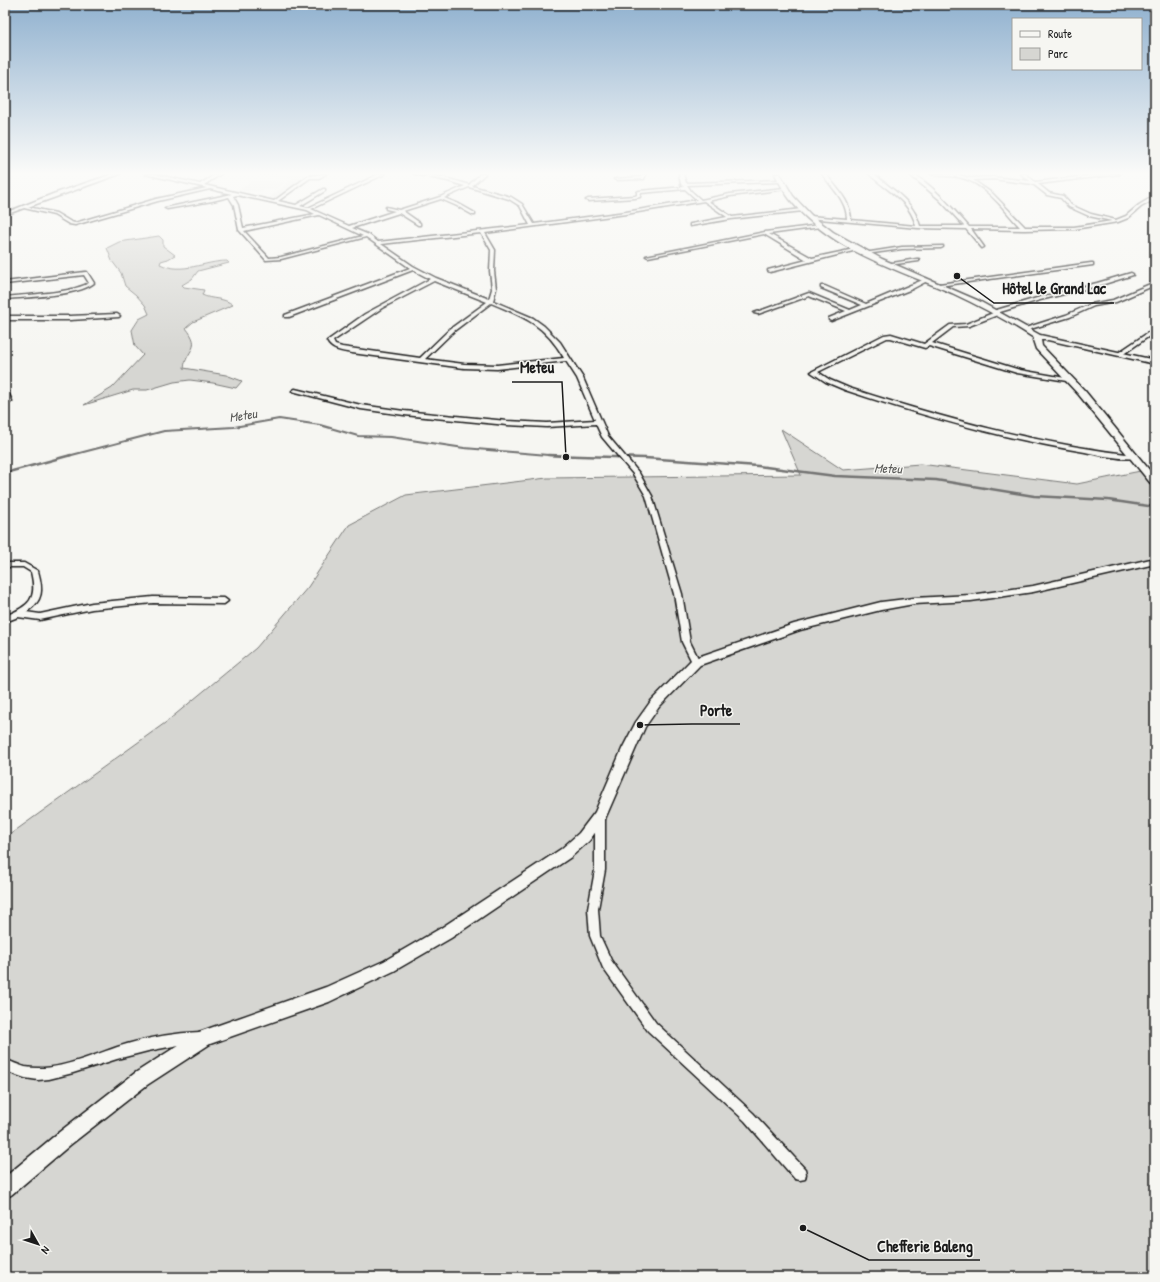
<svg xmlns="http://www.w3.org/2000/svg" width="1160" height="1282" font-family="'Patrick Hand',sans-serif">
<rect width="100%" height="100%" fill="#f6f6f2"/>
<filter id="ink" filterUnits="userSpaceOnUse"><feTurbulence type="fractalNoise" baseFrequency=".025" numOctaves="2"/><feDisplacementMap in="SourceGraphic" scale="8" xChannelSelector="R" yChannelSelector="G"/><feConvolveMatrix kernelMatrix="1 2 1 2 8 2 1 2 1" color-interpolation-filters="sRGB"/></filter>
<g filter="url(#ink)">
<g fill="#e6e6e2">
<path d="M261 174H310L274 199H268L293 178 256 176Z"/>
<path d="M252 180 284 182 277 190 237 191Z"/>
</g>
<g fill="#d6d6d2" stroke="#797977">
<path d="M159 236 163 240V246L175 255 168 259 161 261 160 264C183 275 204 261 227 261L229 263 198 271 192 279 182 285 184 287 204 290 202 295C212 300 224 297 233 305L193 322 186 328C203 349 186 349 184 368L226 375 242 381 236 388 213 383 190 380 174 382 147 390H133L84 405 112 388 143 355 135 346 132 330 139 319 149 314 145 305 136 295 125 286 121 273 112 261 107 248 119 242Z"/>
<path d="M781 429 843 470 920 464 1077 484 1155 468V1277H5V838L165 723 256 648 308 587 349 525 406 495 547 478 801 475Z"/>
</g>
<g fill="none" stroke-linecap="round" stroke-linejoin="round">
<path stroke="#727271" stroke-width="1.5" d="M1155 224V236"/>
<path stroke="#727271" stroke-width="2" d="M68 456 164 431 234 427 279 419 320 425 358 436 391 437 464 448 560 456"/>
<g stroke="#727271" stroke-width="2.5">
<path d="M548 455 645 458 758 466 835 476 936 480 1034 496 1108 500 1155 507"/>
<path d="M5 473 71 455"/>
</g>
<g stroke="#1c1c1c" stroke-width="3">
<g id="street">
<path d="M113 174H120L28 207 56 213 71 222 75 223 156 199 207 188 145 174H154L200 184 216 174H221L204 185 274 201 308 176 326 174 319 178H310L278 201 296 205 323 189H325V191L300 206 308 208 379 174H385L311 209 349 226 395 211 386 209V207L399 210 440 197 465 186 448 181 414 174C433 174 451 179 469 185L480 174H485L472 186 511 197 522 204 534 224 626 212 697 200 685 189 641 193 640 197 635 198 588 201 586 200 588 199 635 196 637 195V192L639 191 684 187 681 184 679 174H683L686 183 781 180 780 182 687 185 691 191 701 200 730 194 784 188 786 189 730 196 708 201 732 217 802 209 803 211 731 219 690 226V224H691L727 217 704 201 626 214 485 233 495 250 494 271 496 289 493 301 533 318 544 326 560 342 583 378 608 436 639 473 652 496 682 594 690 642 700 662 699 664H693L682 642 674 594 646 496 633 474 602 437 596 424 547 427 507 425 404 415 361 409 292 391 295 389 361 405 404 411 507 421 547 423 595 420 577 378 566 361 497 369 464 368 352 353C343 351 332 351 327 341L365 314 430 279 413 270 289 317H285V315L410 268 366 237 281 259 266 260 239 230 234 205 229 197 212 201 167 209 165 208 232 194 210 189 158 201 75 225 69 224 54 215 24 208 5 215V213L53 194ZM469 187 509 199 520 206 530 225 378 242 369 235 352 228 399 213 418 225H420V223L403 211 441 199 457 206 473 215H475V213L459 204 444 198ZM237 195 307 210 315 214 243 228 238 205 233 196ZM319 215 363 236 281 257 269 258 244 231ZM481 233 491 250 490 271 492 289 489 299 436 278 413 266 381 244ZM434 281 487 302 450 329 420 358 342 347 335 345 333 341 382 308ZM491 303C525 317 545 325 564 358L497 365 464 364 425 359 454 331Z"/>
<path d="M642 174H646L644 179 616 180 614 179 641 177Z"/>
<path d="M822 174H826C836 188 851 201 851 220L916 226C910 200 887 191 869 174H874C892 190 914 201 920 226H964L939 199 909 174C923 174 959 215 969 227H1020C1004 210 986 184 962 178 952 175 941 177 931 174H956L969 178 993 177 1030 181 1021 174H1026L1035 182 1104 174H1120L1038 184 1049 193 1063 196 1071 205 1091 214 1116 220 1126 216 1139 205 1154 196H1155V199L1141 207 1128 218 1118 222 1074 229 1024 230 971 229 984 247 982 248 966 229 918 228 808 218 809 216 847 219C847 201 832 188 822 174ZM993 179 1033 184 1047 195 1061 198 1069 207 1089 216 1112 221 1074 227H1025L993 194 973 180Z"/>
<path d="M820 225H821V227L769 234 812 258 859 248 861 249 770 272 768 271V270L807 260 764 234 648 257 646 256 765 232Z"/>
<path d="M943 246V247L941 248 902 249 866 254 864 253 902 247Z"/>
<path d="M917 259H919V261L888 265 886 264Z"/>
<path d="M1091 263H1093V265L939 286 937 285 939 284Z"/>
<path d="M85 272H87L94 283C78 296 27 297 5 299V297C30 294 67 294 89 283L84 275 5 284V282Z"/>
<path d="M1131 273 1133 274V275L1101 285 1040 300 1000 312V314L969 326 953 327 932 343 1020 370 1071 379 1073 380V382L1017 373 929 346 925 348 891 338H887L818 372 830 380 849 388C942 418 1037 444 1134 455L1137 457 1136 458C1123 460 1098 455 1085 452 1004 439 923 416 845 390L826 382 811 372 884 335 891 334 924 344 950 325 966 324 993 313V311L1037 298 1097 283Z"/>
<path d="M925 279 929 280 912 289 831 321 829 320V318L846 311 809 296 758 314 754 313 809 293 850 310 862 305 821 288V286H825L866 304Z"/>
<path d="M1155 282V285L1116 302 1094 306 1070 317 1027 330 1022 329 1066 315 1091 304 1113 300Z"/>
<path d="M117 314 120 316 119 317 70 320H5V316H70Z"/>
<path d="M1155 328V332L1122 355H1118V353Z"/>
<path d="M5 390 8 392 12 401 11 402 6 401Z"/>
<path d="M5 563H24L38 571C43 589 44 601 26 612L40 614 92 603 153 597 224 598 228 601 224 604 153 603 92 609 40 620 18 617 5 622V616C29 606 38 600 31 572L23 567H5Z"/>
<path d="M600 812 603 813 605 816V870L598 909 600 936 611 960 656 1023 753 1113 805 1169 806 1174 805 1179 800 1180 795 1179 745 1121 648 1031 603 968 590 936 588 909 595 870V816L597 813Z"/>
<path d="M200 1032 204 1034 206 1038 204 1042 200 1044 179 1045 148 1051 117 1059 73 1073 49 1079 38 1080 25 1078 5 1071V1059C12 1062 18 1065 25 1067 58 1073 96 1053 127 1044 151 1037 175 1033 200 1032Z"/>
</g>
</g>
<g stroke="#1c1c1c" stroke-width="3">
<g id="secondary">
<path d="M775 174H780L793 196 811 215 833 232 882 259 979 301 1040 335 1155 360V364L1048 340H1041L1042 346 1085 391 1155 477V486L1152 485 1079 395 1036 349 1033 340 1034 338C1008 321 980 306 952 293 896 269 827 249 789 198 783 190 779 182 775 174Z"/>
<path d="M1155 558V564L1033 592 971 601 914 604 881 610 800 630 700 665 659 707 645 727 605 819 589 841 571 857 451 938 394 971 329 1002 210 1044 147 1085 70 1145 11 1195 5 1198V1177L58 1133 135 1073 199 1032 326 987 384 961 441 928 561 849 579 833 595 812 622 749 636 722 651 701 692 659 794 624 881 602 914 598 971 595 1033 586Z"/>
</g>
</g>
<use href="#street" fill="#f6f6f2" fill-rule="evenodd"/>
<use href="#secondary" fill="#f6f6f2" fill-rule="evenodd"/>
</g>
</g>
<linearGradient id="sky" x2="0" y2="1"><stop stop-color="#90b1cf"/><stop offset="0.49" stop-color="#fbfbf9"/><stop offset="1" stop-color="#fbfbf9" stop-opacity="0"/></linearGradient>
<rect width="1160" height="354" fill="url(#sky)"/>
<g text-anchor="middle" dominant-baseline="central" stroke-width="3" stroke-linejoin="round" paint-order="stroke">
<g font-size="13" font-style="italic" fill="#565654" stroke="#f6f6f2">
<text transform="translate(243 415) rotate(-9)">Meteu</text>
<text transform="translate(888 468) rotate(2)">Meteu</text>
</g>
</g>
<path fill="none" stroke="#1c1c1c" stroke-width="1.5" d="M957 276L994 303H1114M566 457L562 382H512M640 725L692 724H740M803 1228L869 1260H980"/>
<g fill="#1c1c1c" stroke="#f6f6f2" stroke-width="1.5">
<circle cx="957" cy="276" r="4"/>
<circle cx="566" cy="457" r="4"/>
<circle cx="640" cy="725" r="4"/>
<circle cx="803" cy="1228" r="4"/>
</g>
<g font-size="16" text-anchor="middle" font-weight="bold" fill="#1c1c1c" stroke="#f6f6f2" stroke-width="3" stroke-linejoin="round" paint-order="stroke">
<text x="1054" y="294">Hôtel le Grand Lac</text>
<text x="537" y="373">Meteu</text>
<text x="716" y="716">Porte</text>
<text x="925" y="1252">Chefferie Baleng</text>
</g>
<rect width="1160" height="1282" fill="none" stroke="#f6f6f2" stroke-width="20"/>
<rect x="10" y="10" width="1140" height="1262" fill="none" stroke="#1c1c1c" stroke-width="1.5" filter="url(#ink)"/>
<rect x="1012" y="18" width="130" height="52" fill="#f6f6f2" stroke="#9f9f9c"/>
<rect x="1020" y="31" width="20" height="6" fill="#f6f6f2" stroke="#9f9f9c"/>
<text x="1048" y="38" font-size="12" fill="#1c1c1c">Route</text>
<rect x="1020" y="48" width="20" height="12" fill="#d6d6d2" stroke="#9f9f9c"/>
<text x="1048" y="58" font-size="12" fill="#1c1c1c">Parc</text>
<g transform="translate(38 1244) rotate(129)" stroke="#f6f6f2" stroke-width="3" paint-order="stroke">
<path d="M0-3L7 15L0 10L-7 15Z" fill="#1c1c1c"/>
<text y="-6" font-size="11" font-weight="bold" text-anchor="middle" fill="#1c1c1c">N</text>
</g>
</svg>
